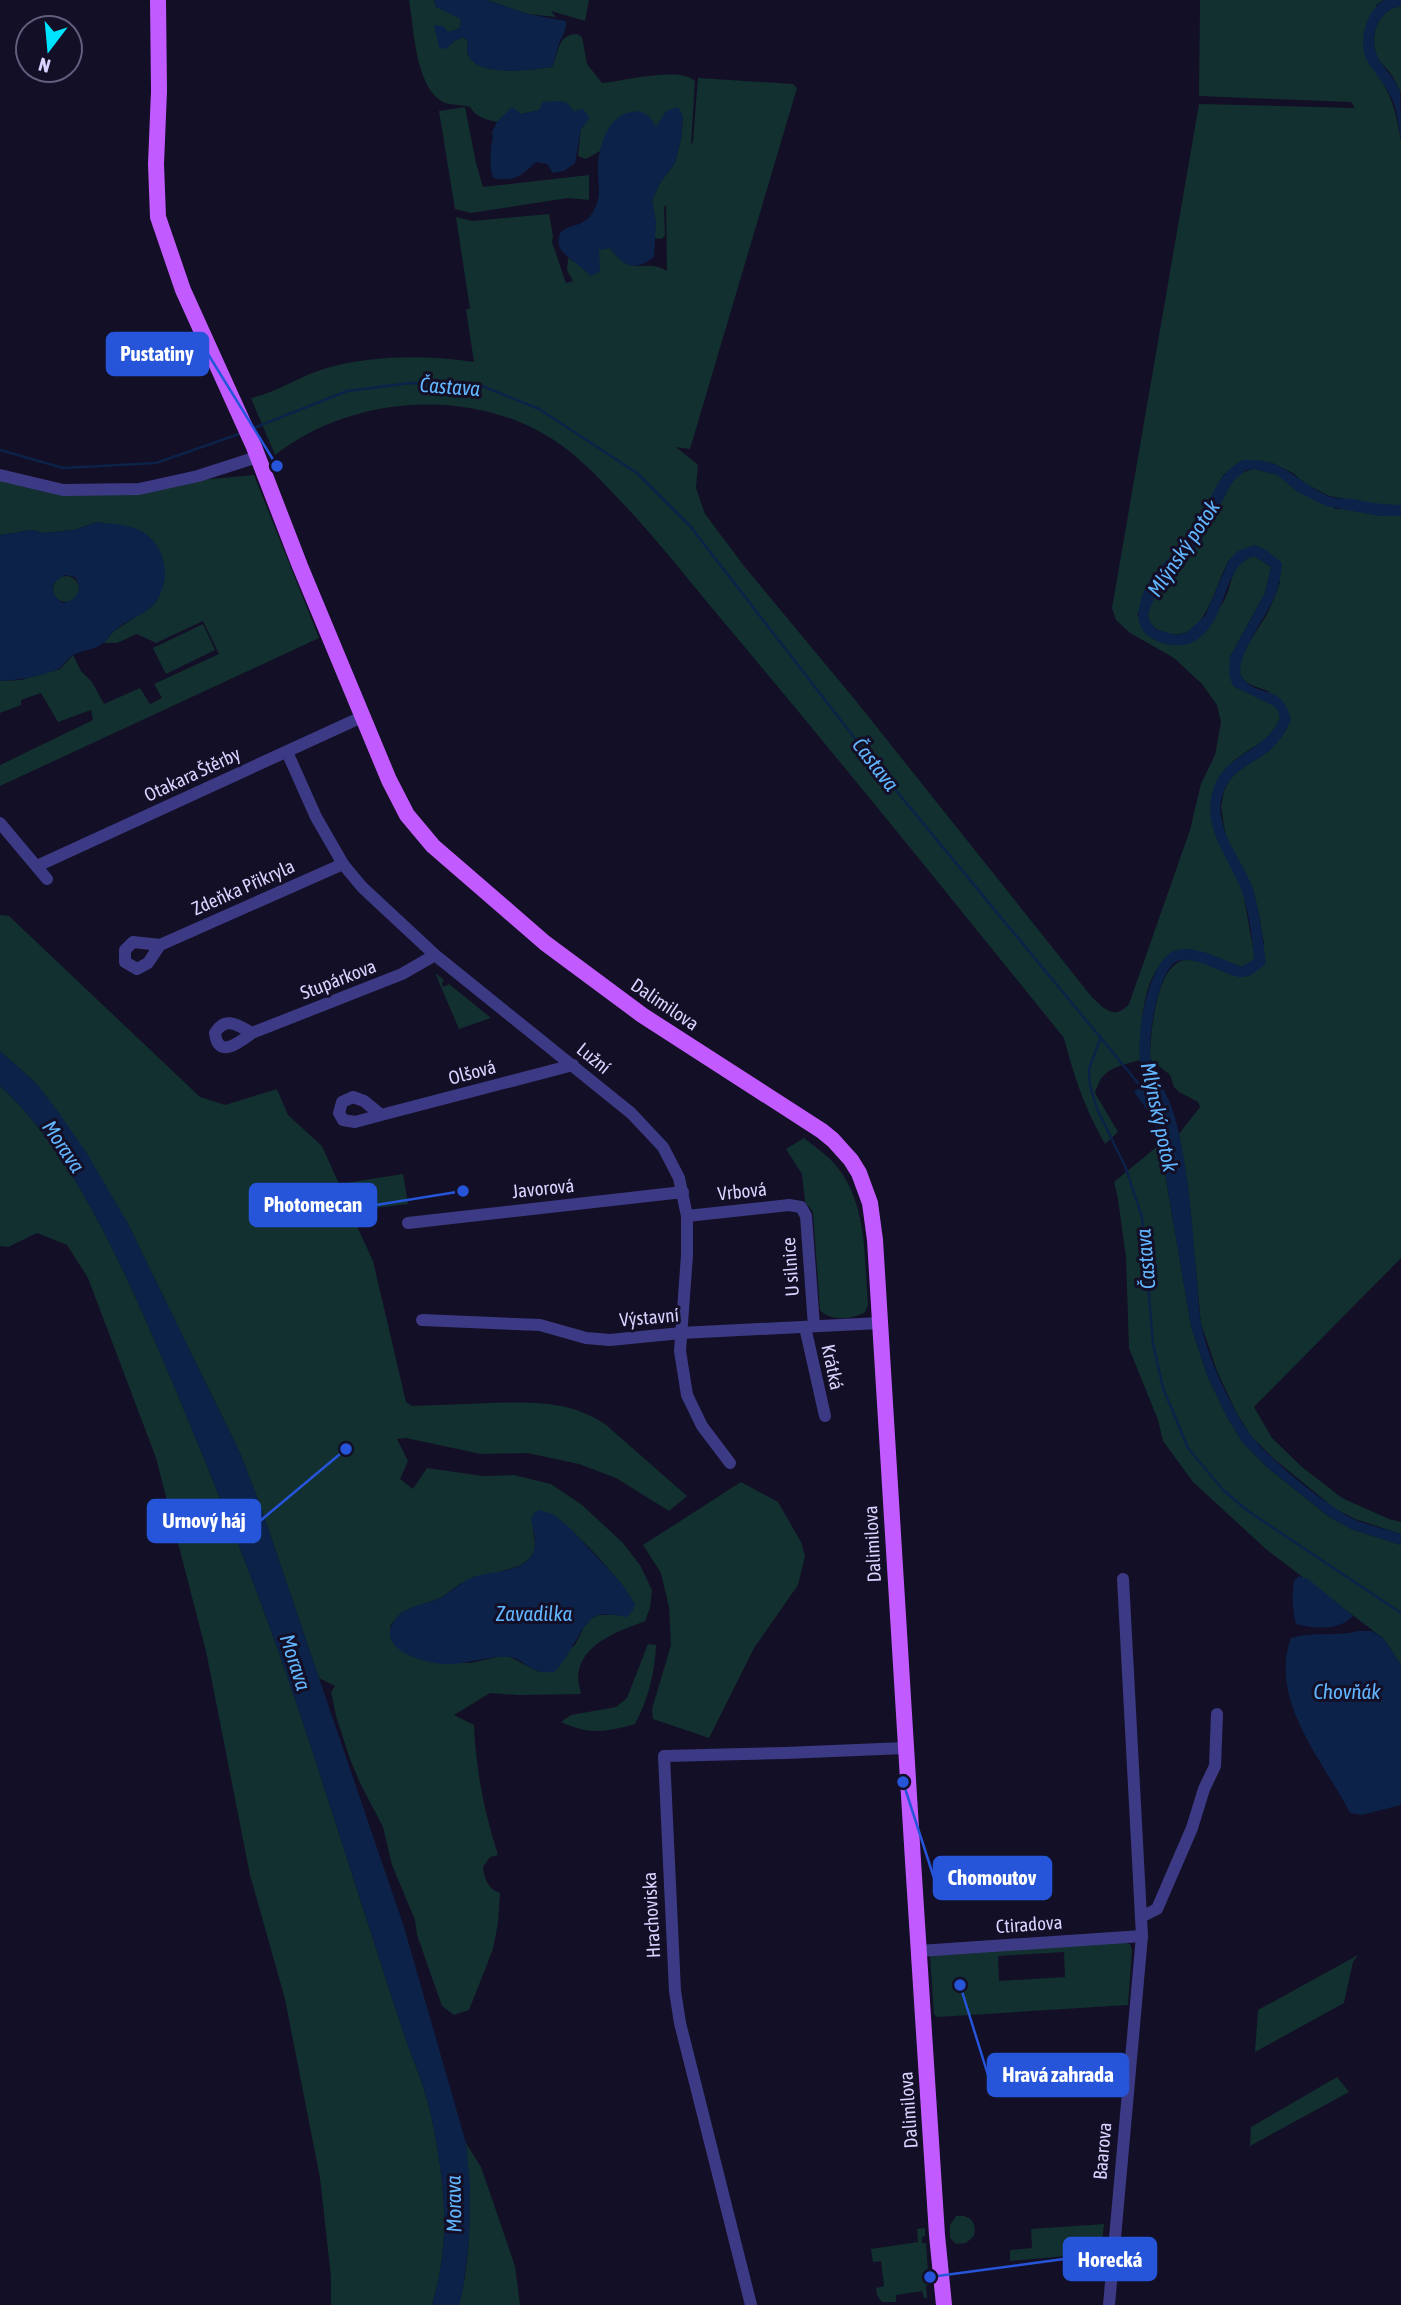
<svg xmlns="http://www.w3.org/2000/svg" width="1401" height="2305" font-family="'Asap Condensed',sans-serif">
<rect width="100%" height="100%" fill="#130f26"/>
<g fill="#12302f" fill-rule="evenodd">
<path d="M409 0H434L436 7 461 18 460 28 448 32 446 49 454 41 463 37 468 41C458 80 530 70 552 67 560 52 556 35 577 34L582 37 587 64 602 83C624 81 679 66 695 81L691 146 693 141 698 78 793 84 797 88 690 449 676 447 698 465 696 488 705 514 744 566 856 701 1091 996C1103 1008 1114 1021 1129 1004L1190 830 1201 784 1215 755 1221 722 1217 705 1202 684 1174 658 1130 633 1116 620 1112 608 1199 104 1355 108 1351 102 1199 96 1200 0H1384L1376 5 1368 62C1391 91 1395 106 1401 141V505H1381L1329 496 1304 483 1293 473 1270 462 1224 474 1195 528 1185 543 1171 556 1137 615 1162 643 1177 645 1191 643C1201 630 1213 618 1222 604 1235 584 1227 565 1254 556L1271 567 1265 593 1230 657 1233 686 1273 705 1278 710 1280 718C1271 741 1252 746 1235 760 1226 767 1220 779 1214 787L1235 874 1243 892 1255 959 1242 967 1190 949C1181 954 1163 961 1157 969 1142 991 1140 1034 1140 1060 1117 1067 1102 1067 1095 1093L1118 1132 1105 1144C1084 1106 1075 1080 1064 1038 951 898 838 758 722 620 686 577 652 533 612 492 591 470 570 448 542 433 461 387 347 398 275 455L251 398C278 392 301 375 327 368 374 355 427 355 474 362L466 309H470L456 217 472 221 549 214 553 236 552 242 566 283 573 281 567 270 568 258 582 266 598 250 610 248C633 279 645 257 667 271L666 205 664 207 665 235 662 239 654 238 656 223 652 200 660 183 675 163 681 139 683 116 678 108 656 127 611 125 600 151 586 159 578 156 581 129 574 111 539 110 521 114 512 108 497 122C485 119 477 118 470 107 462 105 450 105 443 102 415 87 414 28 409 0Z"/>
<path d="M487 0H589L585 21 551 11 556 17 528 14Z"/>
<path d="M1401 6V94C1398 87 1395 79 1390 73 1385 66 1376 59 1375 49 1371 29 1381 9 1401 6Z"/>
<path d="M465 107 476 163 483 187 589 175V200L568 198 471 213 455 209 439 111Z"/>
<path d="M1255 469 1277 475 1336 509H1348L1380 516H1401V1258L1254 1407 1272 1438 1302 1467 1342 1498 1389 1519 1401 1522V1534L1355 1519 1334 1508 1274 1459 1251 1436 1236 1412 1217 1371 1201 1324 1188 1186 1179 1134 1200 1107 1198 1102 1179 1092 1174 1087 1170 1075 1150 1059C1150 1036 1156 957 1189 960 1211 962 1229 980 1251 975L1264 944 1259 915 1253 889 1226 837 1221 807 1224 791 1230 779 1241 769 1270 750 1287 729 1268 691C1260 688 1248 685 1243 679 1230 665 1260 627 1267 614 1272 604 1276 593 1280 583L1266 550 1229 560C1214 585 1205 650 1161 631 1154 629 1148 623 1148 616 1149 584 1180 569 1196 547 1210 527 1219 498 1233 481 1238 474 1246 470 1255 469Z"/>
<path d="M254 475 319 638 0 786V765L93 720 91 710 58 722 41 693 21 700V705L0 713V681L21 680 60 669 73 655 81 671 92 682 104 704 140 688 150 704 162 698 154 684 219 654 203 621 156 643 137 634 117 643H104L114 631 148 609 156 602 162 556 153 541 141 531 97 522 74 530 44 533 32 530 0 535V478L61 493Z"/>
<circle cx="66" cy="589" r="13"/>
<path d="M203 624 215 650 166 674 153 648Z"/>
<path d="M0 915 9 916 200 1097 225 1105 277 1089 288 1115 322 1146 339 1184 403 1174 408 1204 350 1211 373 1261 406 1402 412 1406C438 1405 463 1404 489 1403 531 1402 568 1400 605 1424L687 1496 669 1511 616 1478 579 1464 527 1453 481 1454 406 1438 397 1439 408 1461 400 1479 413 1489 427 1468 483 1476 514 1475 551 1484 582 1505 623 1543 640 1565 652 1590 650 1608 645 1621C620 1631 580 1643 578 1677 578 1682 580 1689 581 1694L518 1695 490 1693 454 1715 474 1725C476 1771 484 1811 498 1855L490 1857 483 1867C484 1878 488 1889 500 1893L498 1923 493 1949 469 2010 454 2015 442 2006 417 1935 415 1920 392 1865 383 1827 360 1783 350 1759 336 1716 331 1692 335 1686 319 1678 258 1499 240 1453 127 1222 37 1084 0 1051ZM554 1515C584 1540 613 1571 635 1604L609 1615H598L591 1619 584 1627 575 1645 539 1672 510 1657 502 1656 470 1663H455L390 1626 401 1613 442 1597 460 1584 519 1566 529 1559 534 1552 535 1543 533 1530Z"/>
<path d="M435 973 444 980 442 983 443 987 449 984 491 1018 459 1029Z"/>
<path d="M0 1086C78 1156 131 1286 172 1381 204 1458 236 1536 265 1614 300 1709 330 1806 361 1902 376 1946 389 1991 404 2034 412 2057 422 2080 428 2103 432 2118 435 2133 437 2148 447 2202 448 2252 432 2305H331V2277L320 2178 285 1999 250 1875 206 1651 156 1458 88 1278 67 1245 37 1233 8 1247 0 1246Z"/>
<path d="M804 1138C813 1145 822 1152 830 1159 868 1197 864 1255 868 1305L865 1312C853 1320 829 1321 820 1310L813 1212 805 1202 802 1174 786 1149Z"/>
<path d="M1160 1144 1191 1326 1207 1375 1227 1417 1243 1443 1267 1467 1328 1516 1351 1529 1401 1545V1665L1384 1639 1267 1550 1193 1482 1163 1441 1158 1420 1129 1348 1126 1258 1118 1199 1114 1182Z"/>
<path d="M741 1482 778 1502 801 1542 805 1556 798 1585 754 1648 709 1738 653 1719 652 1709 671 1645 669 1607 661 1573 643 1545Z"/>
<path d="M648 1644 656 1645C655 1672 648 1700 635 1724 607 1732 588 1735 561 1722L571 1715 616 1707 627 1698Z"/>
<path d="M1123 1942 1130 1944 1132 1950 1128 2005 937 2017 934 2014 930 1956ZM1064 1952 1065 1977 999 1981 998 1956Z"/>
<path d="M1358 1955 1353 1962 1344 2003 1255 2052 1258 2010Z"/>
<path d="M1337 2077 1349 2092 1250 2146 1251 2127Z"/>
<path d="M466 2143 481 2167 515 2266 520 2305H459C473 2252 470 2197 466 2143Z"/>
<path d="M956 2216C970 2214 977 2222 974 2236L966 2243 956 2244 950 2238V2225Z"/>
<path d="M1104 2224 1099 2276 1091 2277 1089 2254 1010 2261V2250L1032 2248 1031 2229Z"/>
<path d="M925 2228V2236L922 2237V2243H926L929 2285 926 2286 927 2298H924L922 2291 896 2295V2302H882L877 2295 876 2288 884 2286 881 2261 873 2262 871 2249 918 2242 917 2229Z"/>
</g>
<g fill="#0c2248" fill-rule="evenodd">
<path d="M434 0H487L528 14 566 21C567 31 562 35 559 44 556 52 556 59 552 67 530 70 458 81 468 41L463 37 454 41 446 49 439 47 434 25 443 26 448 32 460 28 461 19 436 7Z"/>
<path d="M1384 0H1401V6C1380 9 1369 33 1376 53 1381 67 1394 76 1400 91 1401 105 1401 126 1401 141 1399 129 1398 115 1394 104 1388 87 1377 77 1368 62 1357 43 1366 11 1384 0Z"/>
<path d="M553 101 566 102 574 111 583 109 590 118 581 129 575 163 564 171 553 173 547 164 536 162C522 176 514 182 493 178 490 168 490 159 491 149 491 142 494 139 492 132L497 122 512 107 521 114 539 110 543 102Z"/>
<path d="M678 107 683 116 681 139 675 163 660 183 652 200 656 223 654 257C634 272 624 267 610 248L599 250 600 272 590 276C583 267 562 255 559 246 558 242 559 238 560 233 571 222 584 229 594 210 602 194 598 187 598 172 597 153 605 122 624 114 628 112 635 112 640 111L650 117 656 127 666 111Z"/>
<path d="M1242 460C1286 457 1295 483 1331 497 1338 499 1345 498 1352 499 1369 502 1384 505 1401 505V516H1380L1326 506 1298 492 1277 475 1255 469 1246 470 1233 481 1205 533 1194 550 1165 578 1152 603 1148 615 1150 622 1157 630 1176 635 1186 633 1205 616 1229 560 1238 551 1255 545 1266 550 1282 563C1281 576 1279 588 1273 600 1266 616 1230 665 1243 679 1261 699 1281 683 1291 719 1286 731 1280 741 1270 750 1255 763 1234 768 1225 788 1208 825 1242 856 1253 889 1260 913 1263 939 1266 964 1259 969 1252 976 1243 977 1226 978 1189 949 1173 964 1157 980 1149 1032 1150 1055 1151 1071 1164 1088 1170 1103 1174 1113 1177 1124 1179 1134 1189 1178 1192 1224 1196 1270 1198 1287 1198 1305 1201 1323 1207 1357 1230 1405 1249 1433 1265 1456 1330 1509 1356 1520 1370 1526 1386 1529 1401 1534V1545L1351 1529 1328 1516 1267 1467 1243 1443 1227 1417 1207 1375 1191 1326 1160 1144 1152 1117 1134 1092 1146 1082C1144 1076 1141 1068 1140 1061 1136 1037 1148 961 1174 951 1194 943 1222 960 1242 967L1254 959C1252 936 1249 911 1241 889 1228 856 1200 826 1214 787 1225 754 1267 751 1280 718L1278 710 1272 705 1233 686 1229 675 1230 657 1265 593 1271 567 1254 556C1219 567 1230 625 1191 643 1180 647 1165 645 1155 640 1126 627 1141 591 1156 572 1167 558 1182 548 1192 533 1204 516 1213 486 1226 473 1230 468 1237 464 1242 460Z"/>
<path d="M97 522C111 524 126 524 139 530 167 543 173 582 154 604 143 616 126 620 114 631 110 634 108 640 103 643 95 650 83 650 73 655 67 658 64 666 58 669 40 677 19 680 0 681V535L32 530 44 533 74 530ZM64 575 75 577C84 589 77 601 63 603 55 598 52 594 53 584Z"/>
<path d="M0 1051 37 1084 59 1113 88 1155 127 1222 240 1453 258 1499 404 1927 466 2143 470 2185 469 2241 463 2289 459 2305H432C448 2252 447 2202 437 2148 435 2133 432 2118 428 2103 422 2080 412 2057 404 2034 389 1991 376 1946 361 1902 330 1806 300 1709 265 1614 236 1536 204 1458 172 1381 131 1286 78 1156 0 1086Z"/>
<path d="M540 1510 554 1515 570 1528 622 1584 635 1604 633 1610 627 1617C618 1616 607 1613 598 1615 582 1619 570 1659 554 1672 549 1672 543 1673 538 1671 528 1668 521 1659 510 1657 498 1655 466 1663 453 1664 428 1666 368 1649 398 1616 409 1605 429 1604 442 1597 453 1591 461 1582 473 1577 490 1571 515 1573 529 1559 540 1548 533 1532 531 1519L535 1512Z"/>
<path d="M1299 1576 1308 1579 1353 1616C1339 1631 1314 1629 1296 1624 1292 1609 1292 1596 1294 1581Z"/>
<path d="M1358 1631H1372L1384 1639 1401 1665V1805L1362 1815 1350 1813C1324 1762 1268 1700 1291 1638 1313 1631 1336 1637 1358 1631Z"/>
</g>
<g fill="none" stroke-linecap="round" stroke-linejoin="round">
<g stroke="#0c2248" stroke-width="2.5">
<path d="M251 429 347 391 410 383 482 386 539 409 637 473 690 526 884 776 1143 1089"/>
<path d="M0 450 63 468 156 463 242 433"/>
<path d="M1101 1037 1089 1069 1090 1085 1097 1109 1125 1166 1142 1217 1153 1344 1163 1388 1188 1448 1223 1490 1248 1511 1401 1613"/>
</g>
<g stroke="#3d3a85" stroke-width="12">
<path d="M0 475 63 490 139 489 198 476 257 457"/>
<path d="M287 752 316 817 343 864 362 887 435 955 631 1113 663 1147 679 1178 687 1216V1255L680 1351 687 1395 702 1426 730 1463"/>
<path d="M0 823 47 879"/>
<path d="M37 866 364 716"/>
<path d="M160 945 133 942 125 950V962L137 969 148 963 160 945 343 864"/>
<path d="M252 1033C239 1026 225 1015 215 1033 218 1060 240 1042 252 1033L402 974 435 955"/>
<path d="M381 1115 364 1101 353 1097 342 1102 339 1113 343 1120 355 1122 381 1115 573 1065"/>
<path d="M687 1216 789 1205 801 1207 806 1216 814 1326"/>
<path d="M408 1223 683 1192"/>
<path d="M422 1320 540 1325 586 1338 610 1340 681 1333 880 1323"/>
<path d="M805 1327 825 1416"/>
<path d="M1141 1917 1157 1909 1192 1828 1204 1789 1215 1766 1217 1714"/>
<path d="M919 1951 1142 1936"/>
<path d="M751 2305 680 2023 675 1991 664 1756 785 1753 905 1748"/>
<path d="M1109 2305 1142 1936 1123 1579"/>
</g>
<path stroke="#c25bff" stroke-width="16" d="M158 0 159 91 156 164 158 217 183 290 254 447 300 566 389 780 407 815 433 846 545 943 642 1015 822 1131 833 1140 851 1160 859 1173 870 1203 875 1240 913 1861 937 2235 944 2305"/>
</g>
<g text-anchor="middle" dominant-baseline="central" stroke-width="6" stroke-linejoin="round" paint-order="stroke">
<g font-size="19" fill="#d9d4ff" stroke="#130f26">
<text transform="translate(192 774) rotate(-25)">Otakara Štěrby</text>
<text transform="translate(243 887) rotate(-24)">Zdeňka Přikryla</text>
<text transform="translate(338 979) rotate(-21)">Stupárkova</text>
<text transform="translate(665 1004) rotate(34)">Dalimilova</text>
<text transform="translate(594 1058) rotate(39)">Lužní</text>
<text transform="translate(472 1072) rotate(-15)">Olšová</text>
<text transform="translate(543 1188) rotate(-6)">Javorová</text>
<text transform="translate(742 1191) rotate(-6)">Vrbová</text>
<text transform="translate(790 1267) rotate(-94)">U silnice</text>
<text transform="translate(649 1317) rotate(-5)">Výstavní</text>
<text transform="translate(833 1367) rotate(78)">Krátká</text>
<text transform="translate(872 1544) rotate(-93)">Dalimilova</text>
<text transform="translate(651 1915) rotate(-93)">Hrachoviska</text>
<text transform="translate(1029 1924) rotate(-4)">Ctiradova</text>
<text transform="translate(908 2110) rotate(-94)">Dalimilova</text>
<text transform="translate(1102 2151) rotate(-85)">Baarova</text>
</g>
<g font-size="21" font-style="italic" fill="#62b6ff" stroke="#130f26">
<text transform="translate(450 386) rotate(4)">Častava</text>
<text transform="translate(1183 548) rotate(-56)">Mlýnský potok</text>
<text transform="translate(876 764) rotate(52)">Častava</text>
<text transform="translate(1160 1117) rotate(78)">Mlýnský potok</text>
<text transform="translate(64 1146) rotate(56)">Morava</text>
<text transform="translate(1145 1259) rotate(-95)">Častava</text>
<text x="534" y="1613">Zavadilka</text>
<text transform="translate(296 1662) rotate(72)">Morava</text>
<text x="1347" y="1691">Chovňák</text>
<text transform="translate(453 2204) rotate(-91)">Morava</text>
</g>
</g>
<path fill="none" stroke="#2655da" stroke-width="2.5" d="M277 466L208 354M463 1191L376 1205M346 1449L260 1521M903 1782L934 1878M960 1985L988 2075M930 2277L1064 2259"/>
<g fill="#2655da" stroke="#130f26" stroke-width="2.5">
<circle cx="277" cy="466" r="7"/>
<circle cx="463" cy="1191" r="7"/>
<circle cx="346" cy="1449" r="7"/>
<circle cx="903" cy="1782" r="7"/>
<circle cx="960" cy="1985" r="7"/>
<circle cx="930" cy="2277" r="7"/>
</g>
<g fill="#2655da" stroke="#2655da" stroke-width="2.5">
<rect x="107" y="333" width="101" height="42" rx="7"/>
<rect x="250" y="1184" width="126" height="42" rx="7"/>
<rect x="148" y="1500" width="112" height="42" rx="7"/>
<rect x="934" y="1857" width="117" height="42" rx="7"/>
<rect x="988" y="2054" width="140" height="42" rx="7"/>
<rect x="1064" y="2238" width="92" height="42" rx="7"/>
</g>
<g font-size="21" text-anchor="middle" font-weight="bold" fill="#fff">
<text x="157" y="361">Pustatiny</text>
<text x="313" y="1212">Photomecan</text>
<text x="204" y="1528">Urnový háj</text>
<text x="992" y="1885">Chomoutov</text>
<text x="1058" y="2082">Hravá zahrada</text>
<text x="1110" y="2267">Horecká</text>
</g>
<g transform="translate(49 49) rotate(196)"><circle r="33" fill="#130f26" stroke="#625e7d" stroke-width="2"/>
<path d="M0-5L12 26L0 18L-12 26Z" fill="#00e5ff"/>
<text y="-10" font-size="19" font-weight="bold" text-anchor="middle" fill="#d9d4ff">N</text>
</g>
</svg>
